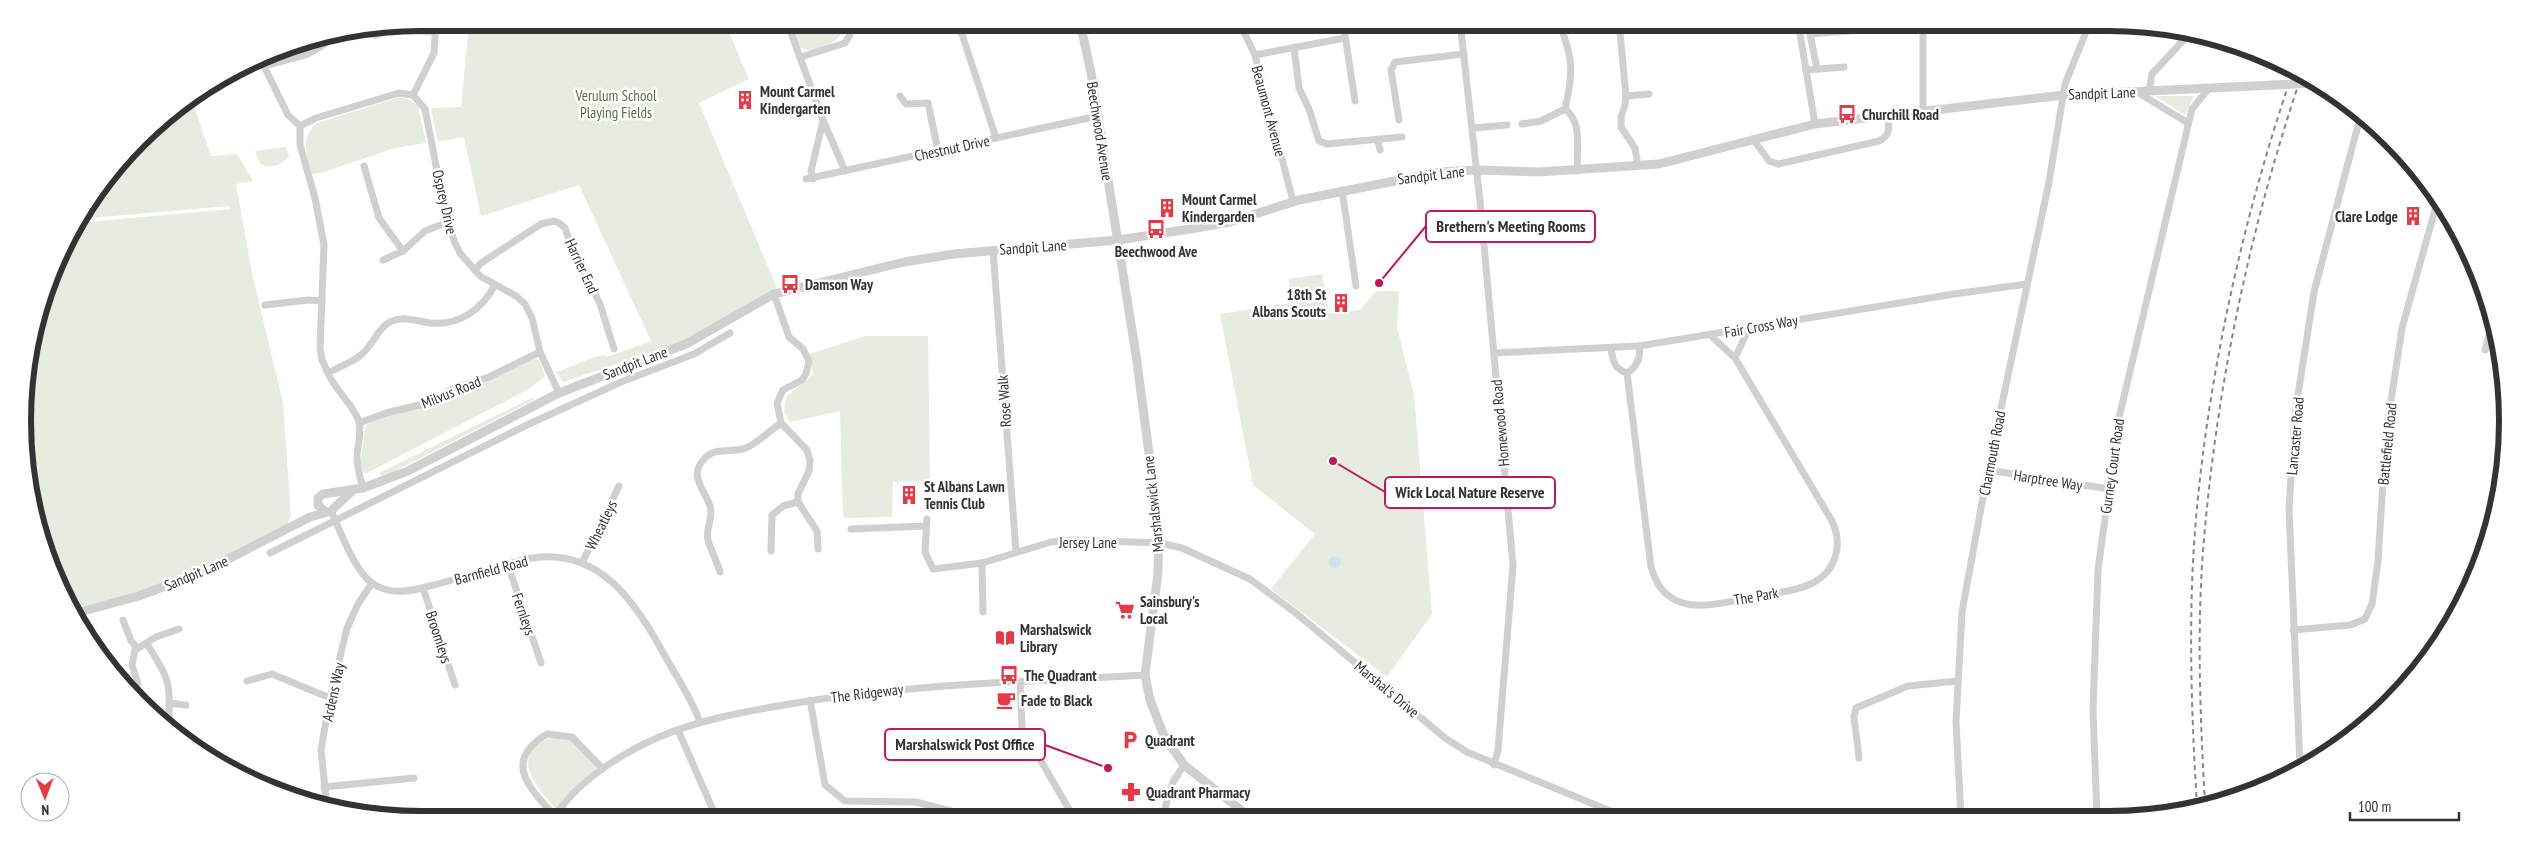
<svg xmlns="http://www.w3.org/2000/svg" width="2530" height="842" font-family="'PT Sans Narrow',sans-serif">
<rect width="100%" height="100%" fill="#fff"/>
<g fill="#e6ecdf">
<path d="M469 23H725L749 79 699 103 777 288 691 339 563 382 556 372C573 367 588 357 606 355L607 357 651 341 579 185 481 216 464 137 438 142 431 108 461 107Z"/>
<path d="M791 23H843C845 41 825 46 810 51L799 47Z"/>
<path d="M2155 96H2194L2185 115Z"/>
<path d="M397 98H405L418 106 426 143 395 148 324 172 312 174C307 154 299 138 317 123Z"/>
<path d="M192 100 211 156 237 154 253 181 236 184 252 273 283 403 291 516 285 529C221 559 144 600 74 607L36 524 23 447 26 369 64 245 77 223 231 209 229 206 79 219 105 178 158 122Z"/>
<path d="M286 147 289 157C279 166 272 169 260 164L255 151Z"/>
<path d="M1322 274 1329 313 1360 310 1376 291H1399L1397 327 1414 395 1432 614 1387 677 1271 589 1315 534 1253 485 1220 314 1292 303 1289 279Z"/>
<path d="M865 336H928L930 481 893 482 892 517 843 518 840 411 790 422 784 411 786 397 813 375 810 354Z"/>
<path d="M535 359 540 361 545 377 527 390 365 474 360 465 366 425 382 417 433 404 456 390Z"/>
<path d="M532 398 534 400 383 477 379 473Z"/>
<path d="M552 737 572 739 598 767 556 809C536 787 507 755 552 737Z"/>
</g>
<circle fill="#cfe2ee" cx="1335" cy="562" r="6"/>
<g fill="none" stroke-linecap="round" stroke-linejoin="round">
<g stroke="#d0d0d0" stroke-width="7">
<path d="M787 22 823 120 845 171"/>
<path d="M958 22 996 138"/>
<path d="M1239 22 1255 55 1293 201"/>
<path d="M1343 22 1355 101"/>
<path d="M1460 22 1480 201 1513 565 1498 750 1494 765"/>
<path d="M1619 22 1626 96 1625 105 1621 117V127L1635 148 1638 166"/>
<path d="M1798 22 1815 124"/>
<path d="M353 29 376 35 396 29 436 32"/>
<path d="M1294 47 1299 88 1309 109 1319 141 1327 144 1402 137"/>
<path d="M1255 55 1345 38"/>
<path d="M801 57 845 43 850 35 848 22"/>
<path d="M260 58 288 115 300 126V145L315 198 324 245 320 348 322 360 328 373"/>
<path d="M264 66 308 54 319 48 343 30"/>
<path d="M1817 69 1810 34 1860 30V22"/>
<path d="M1806 70 1844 67"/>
<path d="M2149 91 2152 74 2190 33"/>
<path d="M2137 92 2188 123"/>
<path d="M413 95 434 53 436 22"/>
<path d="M900 96 906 104 928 103 938 151"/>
<path d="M1626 96 1649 94"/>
<path d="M1565 109C1584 123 1575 150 1578 171"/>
<path d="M1923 110V22"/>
<path d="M1399 120 1391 70 1395 62 1464 54"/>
<path d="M1522 124 1541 121 1565 109C1574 70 1573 59 1559 22"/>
<path d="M300 126 316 118 399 93 413 95 425 109 442 196 454 241 460 253 480 276 516 296 525 304 532 318 540 352 559 393"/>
<path d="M1473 128 1507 125"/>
<path d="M1753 139 1769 161 1778 164 1879 141C1891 135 1889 127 1888 116"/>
<path d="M1378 141 1380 150"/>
<path d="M364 166 379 218 403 251"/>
<path d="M806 179 1098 116"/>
<path d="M813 179 811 171 823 121"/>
<path d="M1342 190 1356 286"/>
<path d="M993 251 1016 551"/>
<path d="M383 260 403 251 425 231 448 222"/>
<path d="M475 270 481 263 541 224 554 221 559 223 565 228 571 246 600 304 614 349"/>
<path d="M774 294 789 337 803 349 809 361 806 374 802 380 783 390 777 403 781 423 807 450 810 461 809 471 798 494V502L817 531 818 549"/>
<path d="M265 305 308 300 322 301"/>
<path d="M1710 335 1735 358"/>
<path d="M1611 349C1613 361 1614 369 1627 373L1651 567C1655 579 1659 589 1669 596 1692 614 1728 601 1754 597 1784 591 1827 591 1836 554 1839 542 1837 532 1832 521L1735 358 1749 328"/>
<path d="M2485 350 2493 321"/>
<path d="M1494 353 1639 346 1954 294 2027 284"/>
<path d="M1627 373C1637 367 1641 358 1639 346"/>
<path d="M359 423 386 413 427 403 454 388 489 377 540 352"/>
<path d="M2498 464 2503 466"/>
<path d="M1988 470 2109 489"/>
<path d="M363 488C360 478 357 468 357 457 357 446 362 434 359 422 353 403 335 391 328 373 339 367 351 363 361 355 373 345 378 327 392 321 405 316 417 321 430 323 460 326 482 309 495 285"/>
<path d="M331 511C341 532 354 570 372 583 390 596 411 591 430 586 453 580 476 573 499 567 510 564 521 559 532 558 598 548 634 600 661 649 674 673 691 697 700 722"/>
<path d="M927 519 925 552 933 569 982 563 1051 542 1071 540 1160 543 1182 548 1250 579 1297 614 1445 738 1467 752 1625 817"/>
<path d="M851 529 926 526"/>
<path d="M771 551 772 515 783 506 798 502"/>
<path d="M270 553 529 424 621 382 694 354 730 333"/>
<path d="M582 563 619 486"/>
<path d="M982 563 983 612"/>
<path d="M508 565 541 663"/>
<path d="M720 572C717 561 711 551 708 540 705 529 714 517 710 506 704 488 687 475 706 457 715 448 731 452 743 449 755 446 770 430 781 423"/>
<path d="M423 588 455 685"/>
<path d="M123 620 131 641 137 648"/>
<path d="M2293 630 2350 625 2365 619 2372 604 2378 561 2386 434 2402 328 2438 199"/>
<path d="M147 644C155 657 165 671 168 686 171 701 167 715 171 729"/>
<path d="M247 681 272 674 330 698"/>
<path d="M1020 681 1022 728 1074 818"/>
<path d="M138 684 132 665 135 650 156 637 179 629"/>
<path d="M810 700 825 785 845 801 916 802 978 818"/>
<path d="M169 703 186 705"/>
<path d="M678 730 717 819"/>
<path d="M213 755 214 759"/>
<path d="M1859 758 1854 717 1856 708 1908 686 1958 681"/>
<path d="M2300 765 2289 509 2295 414 2314 292 2361 114"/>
<path d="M324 787 414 778"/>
<path d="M327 807 321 750 330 698 347 628 358 604 372 583"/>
<path d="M555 816C529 788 502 761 547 734L572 737 603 769"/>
<path d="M2097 816 2093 710 2098 570 2118 422 2192 109 2209 88"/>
<path d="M1961 817 1956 722 1962 612 1988 470 2049 182 2065 84 2090 22"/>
<path d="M1162 818 1173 782 1184 765"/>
<path d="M553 819C576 782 620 754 659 737 699 720 742 712 784 705 904 684 1024 682 1145 675"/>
</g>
<g stroke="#d0d0d0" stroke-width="9">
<path d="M1080 22 1091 73 1136 355 1159 529 1158 573 1145 675 1150 700 1164 736 1184 765 1251 818"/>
<path d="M325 512 318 505V498L323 494 363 488 408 471 559 393 686 344 774 294 904 262 954 254 1118 240 1190 229 1230 222 1299 200 1440 172 1477 170 1539 172 1659 164 1815 124 2064 95 2274 85"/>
<path d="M76 613 139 596 205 571 310 517 331 511 352 491"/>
</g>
<g stroke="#888" stroke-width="2" stroke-dasharray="5 4" stroke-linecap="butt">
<path d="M2205 804C2200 713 2196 620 2205 528 2219 374 2252 221 2302 74"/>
<path d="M2197 806C2192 725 2189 643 2193 561 2202 400 2241 221 2294 69"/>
</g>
<path stroke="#d0d0d0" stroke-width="9" d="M2274 85 2315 83"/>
</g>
<defs>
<g id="building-bare" transform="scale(1.5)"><path d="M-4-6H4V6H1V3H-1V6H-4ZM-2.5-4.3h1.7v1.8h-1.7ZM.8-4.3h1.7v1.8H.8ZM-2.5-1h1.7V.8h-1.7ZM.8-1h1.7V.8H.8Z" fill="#e63946" stroke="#fff" stroke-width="2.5" paint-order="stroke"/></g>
<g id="bus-bare" transform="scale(1.5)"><path d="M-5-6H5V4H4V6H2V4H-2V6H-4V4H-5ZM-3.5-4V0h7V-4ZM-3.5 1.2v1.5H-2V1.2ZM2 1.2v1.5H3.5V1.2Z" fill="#e63946" stroke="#fff" stroke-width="2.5" paint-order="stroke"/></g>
<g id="supermarket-bare" transform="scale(1.5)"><path d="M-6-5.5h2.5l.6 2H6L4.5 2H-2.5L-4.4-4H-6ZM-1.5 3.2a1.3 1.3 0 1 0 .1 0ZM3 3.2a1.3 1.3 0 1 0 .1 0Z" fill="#e63946" stroke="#fff" stroke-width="2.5" paint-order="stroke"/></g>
<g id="library-bare" transform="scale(1.5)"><path d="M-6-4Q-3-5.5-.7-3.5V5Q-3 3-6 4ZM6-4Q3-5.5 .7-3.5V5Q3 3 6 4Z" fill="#e63946" stroke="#fff" stroke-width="2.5" paint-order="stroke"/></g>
<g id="cafe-bare" transform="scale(1.5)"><path d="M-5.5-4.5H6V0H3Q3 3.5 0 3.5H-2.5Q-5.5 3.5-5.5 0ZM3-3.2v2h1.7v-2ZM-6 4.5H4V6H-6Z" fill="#e63946" stroke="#fff" stroke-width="2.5" paint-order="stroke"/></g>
<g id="parking-bare" transform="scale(1.5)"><path d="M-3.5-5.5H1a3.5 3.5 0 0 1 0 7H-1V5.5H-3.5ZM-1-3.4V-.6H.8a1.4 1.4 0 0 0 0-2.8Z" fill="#e63946" stroke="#fff" stroke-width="2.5" paint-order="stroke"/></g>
<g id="pharmacy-bare" transform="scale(1.5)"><path d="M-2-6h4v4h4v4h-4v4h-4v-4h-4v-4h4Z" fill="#e63946" stroke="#fff" stroke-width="2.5" paint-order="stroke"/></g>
</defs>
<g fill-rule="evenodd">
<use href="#building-bare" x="745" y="100"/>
<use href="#bus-bare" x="1847" y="114"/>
<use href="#building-bare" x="1167" y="208"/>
<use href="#building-bare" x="2413" y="216"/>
<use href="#bus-bare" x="1156" y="229"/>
<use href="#bus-bare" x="790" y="284"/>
<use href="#building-bare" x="1341" y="303"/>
<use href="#building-bare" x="909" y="495"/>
<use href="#supermarket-bare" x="1125" y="610"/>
<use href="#library-bare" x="1005" y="638"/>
<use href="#bus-bare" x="1009" y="675"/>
<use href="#cafe-bare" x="1006" y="700"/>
<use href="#parking-bare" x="1130" y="740"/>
<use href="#pharmacy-bare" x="1131" y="792"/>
</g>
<g text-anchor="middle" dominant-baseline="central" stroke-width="5" stroke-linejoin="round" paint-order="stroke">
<g font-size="15" font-weight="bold" fill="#333" stroke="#fff" text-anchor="start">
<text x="760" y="91">Mount Carmel<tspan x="760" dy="17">Kindergarten</tspan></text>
<text x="1862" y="114">Churchill Road</text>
<text x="1182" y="199">Mount Carmel<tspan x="1182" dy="17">Kindergarden</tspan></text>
<text x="2398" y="216" text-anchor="end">Clare Lodge</text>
<text x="1156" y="251" text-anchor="middle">Beechwood Ave</text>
<text x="805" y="284">Damson Way</text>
<text x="1326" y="294" text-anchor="end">18th St<tspan x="1326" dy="17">Albans Scouts</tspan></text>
<text x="924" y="486">St Albans Lawn<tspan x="924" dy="17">Tennis Club</tspan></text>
<text x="1140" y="601">Sainsbury's<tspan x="1140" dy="17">Local</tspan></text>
<text x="1020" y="629">Marshalswick<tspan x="1020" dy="17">Library</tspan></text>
<text x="1024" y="675">The Quadrant</text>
<text x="1021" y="700">Fade to Black</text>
<text x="1145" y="740">Quadrant</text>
<text x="1146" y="792">Quadrant Pharmacy</text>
</g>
<g font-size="15" fill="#333" stroke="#fff">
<text transform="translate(2102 93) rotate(-2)">Sandpit Lane</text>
<text transform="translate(1269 111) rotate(75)">Beaumont Avenue</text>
<text transform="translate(1100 131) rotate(81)">Beechwood Avenue</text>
<text transform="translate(952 148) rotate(-12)">Chestnut Drive</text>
<text transform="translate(1431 175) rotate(-7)">Sandpit Lane</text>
<text transform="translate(445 202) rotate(77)">Osprey Drive</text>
<text transform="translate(1033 247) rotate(-4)">Sandpit Lane</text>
<text transform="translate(582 266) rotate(65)">Harrier End</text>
<text transform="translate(1761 326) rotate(-10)">Fair Cross Way</text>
<text transform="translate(635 363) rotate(-21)">Sandpit Lane</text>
<text transform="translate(451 392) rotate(-22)">Milvus Road</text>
<text transform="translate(1004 401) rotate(-94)">Rose Walk</text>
<text transform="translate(1500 423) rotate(-95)">Homewood Road</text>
<text transform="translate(2295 436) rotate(-85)">Lancaster Road</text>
<text transform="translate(2387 444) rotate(-84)">Battlefield Road</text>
<text transform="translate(1992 453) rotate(-79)">Charmouth Road</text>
<text transform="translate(2112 466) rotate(-82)">Gurney Court Road</text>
<text transform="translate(2048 480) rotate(9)">Harptree Way</text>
<text transform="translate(1153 504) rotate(-96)">Marshalswick Lane</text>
<text transform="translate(601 525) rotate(-64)">Wheatleys</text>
<text x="1088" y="542">Jersey Lane</text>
<text transform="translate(491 570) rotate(-15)">Barnfield Road</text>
<text transform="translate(196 573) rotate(-23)">Sandpit Lane</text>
<text transform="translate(1756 596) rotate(-10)">The Park</text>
<text transform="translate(524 614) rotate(71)">Fernleys</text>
<text transform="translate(439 637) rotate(72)">Broomleys</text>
<text transform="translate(1387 689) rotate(40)">Marshal's Drive</text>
<text transform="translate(333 692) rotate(-78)">Ardens Way</text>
<text transform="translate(867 693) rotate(-7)">The Ridgeway</text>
</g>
<g font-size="15" fill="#56703f" stroke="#fff">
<text x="616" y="95">Verulum School<tspan x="616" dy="17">Playing Fields</tspan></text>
</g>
</g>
<path d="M0 0H2530V842H0ZM421 31H2109A390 390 0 0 1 2499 421V421A390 390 0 0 1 2109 811H421A390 390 0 0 1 31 421V421A390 390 0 0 1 421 31Z" fill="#fff" fill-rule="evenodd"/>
<path fill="none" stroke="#333" stroke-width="6" d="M421 31H2109A390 390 0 0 1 2499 421V421A390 390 0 0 1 2109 811H421A390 390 0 0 1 31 421V421A390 390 0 0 1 421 31Z"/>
<path fill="none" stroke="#c2185b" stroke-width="2" d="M1379 283L1426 226M1333 461L1385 492M1108 768L1045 745"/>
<g fill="#c2185b" stroke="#fff" stroke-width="2">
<circle cx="1379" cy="283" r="5"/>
<circle cx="1333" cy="461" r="5"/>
<circle cx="1108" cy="768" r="5"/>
</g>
<g fill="#fff" stroke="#c2185b" stroke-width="2">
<rect x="1426" y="211" width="169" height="31" rx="5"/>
<rect x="1385" y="477" width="170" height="31" rx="5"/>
<rect x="885" y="729" width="160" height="31" rx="5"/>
</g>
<g font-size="16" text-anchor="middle" font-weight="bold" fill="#333">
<text x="1511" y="232">Brethern's Meeting Rooms</text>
<text x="1470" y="498">Wick Local Nature Reserve</text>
<text x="965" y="750">Marshalswick Post Office</text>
</g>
<g transform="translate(45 797) rotate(179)"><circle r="24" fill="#ffffff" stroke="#adadad"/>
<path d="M0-4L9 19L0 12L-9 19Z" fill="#e63946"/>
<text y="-8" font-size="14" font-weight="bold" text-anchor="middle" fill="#333333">N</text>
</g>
<path d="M2350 812v8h109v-8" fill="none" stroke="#333333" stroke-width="2.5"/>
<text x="2358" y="812" font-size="15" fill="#333333" stroke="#ffffff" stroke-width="4" paint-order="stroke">100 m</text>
</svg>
